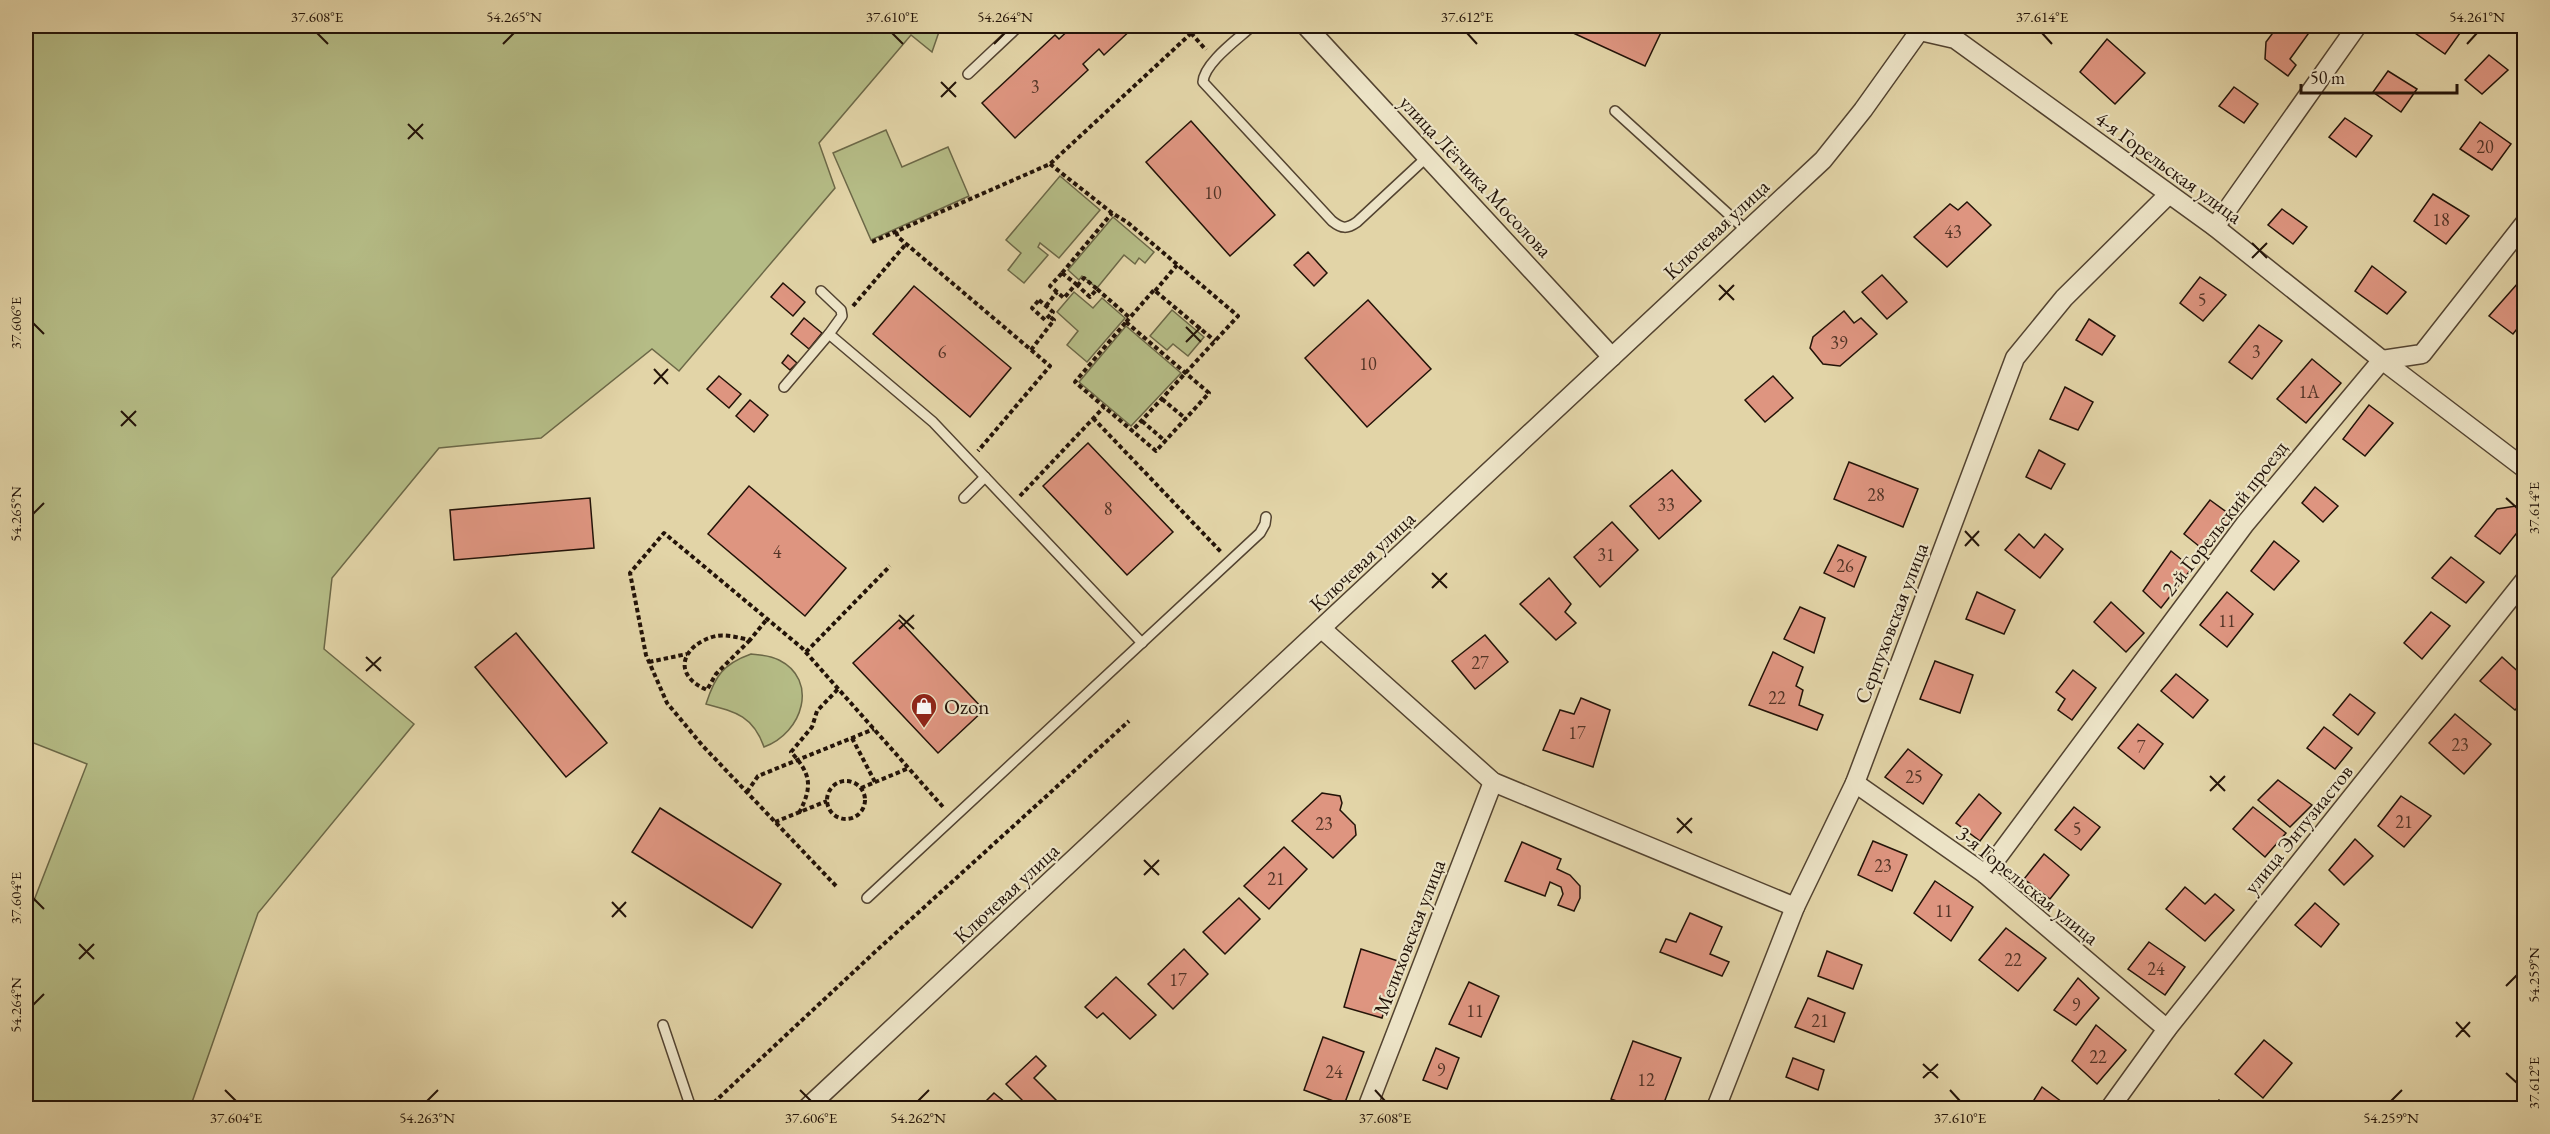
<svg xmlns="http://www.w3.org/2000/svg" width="2550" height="1134" font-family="'EB Garamond',serif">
<rect width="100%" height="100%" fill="#e2d4a7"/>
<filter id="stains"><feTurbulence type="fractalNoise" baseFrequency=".00333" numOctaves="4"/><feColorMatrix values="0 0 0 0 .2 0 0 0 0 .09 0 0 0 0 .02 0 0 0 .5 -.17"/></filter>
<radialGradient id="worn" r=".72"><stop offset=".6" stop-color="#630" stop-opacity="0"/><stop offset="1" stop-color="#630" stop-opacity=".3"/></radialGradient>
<g fill="#b5bc86" stroke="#6c6847" stroke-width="1.5">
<path d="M26 26H941L932 52 911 35 819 143 835 188 679 371 652 349 541 438 439 448 332 578 324 649 414 724 258 913 190 1108H26V921L87 764 26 740Z"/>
<path d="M886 130 902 167 948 147 969 196 871 240 833 153Z"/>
<path d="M1060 176 1100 210 1059 258 1040 243 1038 247 1048 255 1024 283 1008 270 1021 253 1006 240Z"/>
<path d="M1113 217 1154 252 1145 263 1139 258 1135 264 1124 255 1097 288 1082 276 1079 280 1068 270Z"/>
<path d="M1074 292 1093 308 1102 298 1125 318 1087 362 1067 345 1078 331 1057 312Z"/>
<path d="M1172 310 1204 337 1188 356 1173 344 1167 350 1150 336Z"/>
<path d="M1126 326 1181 373 1131 426 1079 382Z"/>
<path d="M751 654C761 655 770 655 779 660 819 680 803 733 764 747 753 716 736 712 706 704 715 676 723 664 751 654Z"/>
</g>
<g fill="#de9580" stroke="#231308" stroke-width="1.5">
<path d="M1073 26H1135L1104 55 1099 49 1083 64 1088 70 1015 138 982 103 1055 35 1059 39Z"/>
<path d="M1558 26H1664L1645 66Z"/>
<path d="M2278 26H2305L2311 30 2290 59 2296 65 2288 76 2265 59 2266 42Z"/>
<path d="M2420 26H2449L2460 33 2445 54 2415 33Z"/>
<path d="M2107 39 2145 73 2115 104 2080 72Z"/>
<path d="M2489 55 2508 70 2482 94 2465 80Z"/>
<path d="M2388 71 2417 89 2401 112 2373 92Z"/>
<path d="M2234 87 2258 104 2244 123 2219 106Z"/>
<path d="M2345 118 2372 136 2356 157 2329 137Z"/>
<path d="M1191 121 1275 215 1230 256 1146 162Z"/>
<path d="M2480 122 2511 144 2492 170 2460 149Z"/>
<path d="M2433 194 2469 216 2446 244 2414 221Z"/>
<path d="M1967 202 1991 225 1947 267 1914 237 1950 204 1958 210Z"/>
<path d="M2282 209 2307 227 2293 244 2268 225Z"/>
<path d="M1308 252 1327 273 1314 286 1294 265Z"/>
<path d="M2372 266 2406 292 2387 314 2355 291Z"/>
<path d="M1882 275 1907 302 1887 319 1862 292Z"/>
<path d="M2200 277 2226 295 2203 321 2180 303Z"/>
<path d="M783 283 805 302 793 316 771 297Z"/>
<path d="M2518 283 2524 288V320L2513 334 2489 316Z"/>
<path d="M914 286 1011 368 970 417 873 334Z"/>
<path d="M1368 300 1431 369 1367 427 1305 358Z"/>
<path d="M1844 311 1854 323 1861 318 1877 334 1840 366 1823 364 1810 348 1813 337Z"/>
<path d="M804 318 822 333 809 349 791 334Z"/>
<path d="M2089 319 2115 336 2102 355 2076 340Z"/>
<path d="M2259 325 2282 341 2252 379 2229 362Z"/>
<path d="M788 355 797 363 790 370 782 363Z"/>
<path d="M2312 359 2341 383 2306 423 2277 399Z"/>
<path d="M719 376 741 394 729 408 707 389Z"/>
<path d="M1773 376 1793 398 1765 422 1745 400Z"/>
<path d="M2065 387 2093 402 2078 430 2050 419Z"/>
<path d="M750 400 768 415 754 432 736 416Z"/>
<path d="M2369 405 2393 423 2365 456 2343 439Z"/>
<path d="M1088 443 1173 532 1127 575 1043 486Z"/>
<path d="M2039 450 2065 464 2051 489 2026 477Z"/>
<path d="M1849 462 1918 489 1903 527 1834 499Z"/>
<path d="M1672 470 1701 501 1659 539 1630 506Z"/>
<path d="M749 486 846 568 805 616 708 534Z"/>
<path d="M2315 487 2338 506 2323 522 2302 503Z"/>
<path d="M590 498 594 548 454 560 450 510Z"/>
<path d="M2210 500 2232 516 2205 551 2184 534Z"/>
<path d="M2516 506 2524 511V524L2500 554 2475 536 2497 509Z"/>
<path d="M1612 522 1638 550 1600 587 1574 557Z"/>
<path d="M2019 534 2034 548 2045 534 2063 549 2040 578 2005 550Z"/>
<path d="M2274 541 2299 561 2274 590 2251 571Z"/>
<path d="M1838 545 1866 557 1854 587 1824 573Z"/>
<path d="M2171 551 2192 568 2161 608 2143 591Z"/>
<path d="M2451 557 2484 582 2466 603 2432 578Z"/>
<path d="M1549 578 1571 604 1565 612 1576 623 1556 640 1520 604Z"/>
<path d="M1977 592 2015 610 2004 634 1966 619Z"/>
<path d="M2227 592 2253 614 2227 647 2200 625Z"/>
<path d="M2111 602 2144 633 2126 652 2094 622Z"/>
<path d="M1800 607 1825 618 1814 653 1784 639Z"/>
<path d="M2431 612 2450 626 2422 659 2404 643Z"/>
<path d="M899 620 984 710 938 753 853 663Z"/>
<path d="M516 633 607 743 566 777 475 667Z"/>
<path d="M1485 635 1508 662 1475 689 1452 661Z"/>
<path d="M1773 652 1803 667 1796 686 1803 690 1799 705 1823 715 1817 730 1749 705Z"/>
<path d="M2502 657 2524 677V701L2515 710 2480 681Z"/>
<path d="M1935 661 1973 675 1960 713 1920 699Z"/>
<path d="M2073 670 2096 688 2072 720 2058 710 2065 699 2056 692Z"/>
<path d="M2176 674 2208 700 2193 718 2161 691Z"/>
<path d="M2350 694 2375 713 2358 735 2333 715Z"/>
<path d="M1581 698 1610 710 1593 767 1543 750 1560 710 1574 714Z"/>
<path d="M2455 714 2491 744 2464 774 2429 743Z"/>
<path d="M2138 724 2163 744 2144 769 2118 748Z"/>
<path d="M2324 727 2352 748 2335 769 2307 748Z"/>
<path d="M1908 749 1942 775 1923 804 1885 777Z"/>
<path d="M2278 780 2312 805 2290 827 2258 800Z"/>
<path d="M1322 793 1340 796 1342 803 1340 810 1355 825 1356 835 1333 858 1292 821Z"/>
<path d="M1979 794 2001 813 1980 841 1956 823Z"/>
<path d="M2401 796 2431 816 2404 847 2378 826Z"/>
<path d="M2074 807 2100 827 2081 850 2055 830Z"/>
<path d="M2253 807 2286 833 2265 857 2233 829Z"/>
<path d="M660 808 781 884 752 928 632 852Z"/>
<path d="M2355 839 2373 856 2344 885 2329 870Z"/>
<path d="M1873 841 1907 855 1892 891 1858 875Z"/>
<path d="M1522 842 1561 859 1557 869 1570 875 1580 886V898L1574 911 1558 905 1563 894 1561 887 1550 882 1545 896 1505 881Z"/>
<path d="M1284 847 1307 869 1269 909 1244 886Z"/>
<path d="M2044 854 2069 875 2050 899 2024 879Z"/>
<path d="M1935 881 1973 907 1951 941 1914 913Z"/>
<path d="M2185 887 2205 904 2215 894 2234 910 2205 941 2166 909Z"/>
<path d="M1239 898 1260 919 1225 954 1203 932Z"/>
<path d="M2315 903 2339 924 2321 947 2295 925Z"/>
<path d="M1690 913 1722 927 1710 954 1729 962 1722 976 1660 952 1666 939 1676 942Z"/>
<path d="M2006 928 2046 958 2018 991 1979 960Z"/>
<path d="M2149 942 2185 967 2165 995 2128 969Z"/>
<path d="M1184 949 1208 974 1173 1009 1148 984Z"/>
<path d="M1361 949 1398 961 1382 1018 1344 1007Z"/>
<path d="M1827 951 1862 965 1853 989 1818 976Z"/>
<path d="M1116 977 1156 1015 1130 1039 1103 1013 1097 1018 1085 1007Z"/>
<path d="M2078 978 2099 998 2076 1025 2054 1010Z"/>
<path d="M1469 982 1499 996 1481 1037 1449 1024Z"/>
<path d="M1808 998 1845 1013 1834 1042 1795 1027Z"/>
<path d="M2096 1025 2126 1050 2097 1084 2072 1061Z"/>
<path d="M1323 1037 1364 1052 1344 1105 1304 1090Z"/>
<path d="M2264 1040 2292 1063 2263 1098 2235 1074Z"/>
<path d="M1633 1041 1681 1058 1662 1108H1636L1611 1099Z"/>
<path d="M1436 1048 1459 1058 1447 1089 1423 1080Z"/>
<path d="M1036 1056 1046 1066 1034 1078 1056 1100 1047 1108H1030L1006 1084Z"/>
<path d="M1793 1058 1824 1070 1818 1090 1786 1077Z"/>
<path d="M2042 1087 2070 1108H2029Z"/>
<path d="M994 1093 1012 1108H979Z"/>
<path d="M2219 1100 2229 1108H2211Z"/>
</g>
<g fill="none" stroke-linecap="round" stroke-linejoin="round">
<g stroke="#534330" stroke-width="12">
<g id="lane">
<path d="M1252 26C1238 39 1204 63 1203 82L1332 221C1342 229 1347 229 1357 222L1427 157"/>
<path d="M968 74 1019 26"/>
<path d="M1615 111 1747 231"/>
<path d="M821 291 841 310 842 316 829 334"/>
<path d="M784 387 829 334 933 422 1142 643"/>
<path d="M964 498 985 477"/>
<path d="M867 898 1260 533 1265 524 1266 517"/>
<path d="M663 1025 691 1108"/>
</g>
</g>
<g stroke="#534330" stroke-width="21">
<g id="street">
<path d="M1306 26 1612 357"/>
<path d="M1920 31 1955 39 2215 227 2382 360 2524 468"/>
<path d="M2215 227 2357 26"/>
<path d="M1322 629 1493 782 1795 907"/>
<path d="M1855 783 1985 874 2167 1029"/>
<path d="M1985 874 2245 524 2382 360 2422 354 2524 224"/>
<path d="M807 1108 1823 160 1863 110 1923 26"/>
<path d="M1367 1108 1493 782"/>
<path d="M1716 1108 1795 907 1855 783 2015 358 2064 298 2168 195"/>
<path d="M2110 1108 2167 1029 2524 581"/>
</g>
</g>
<g stroke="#231308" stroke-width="4" stroke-dasharray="4.5 3" stroke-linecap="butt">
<path d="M1191 33 1206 50"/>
<path d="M1050 164 1112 213 1127 222 1238 316 1132 431"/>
<path d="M896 232 898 237 1050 366 978 451"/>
<path d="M872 242 1050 164 1199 26"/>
<path d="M1062 273 1112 213"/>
<path d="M1062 273 1076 284 1064 298 1050 286Z"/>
<path d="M1076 284 1090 297 1097 289 1084 278 1077 286"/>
<path d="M1097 289 1130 318"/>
<path d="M1155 291 1177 265"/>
<path d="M1039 300 1053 312 1045 320 1032 308Z"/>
<path d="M853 306 906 244"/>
<path d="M1046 306 1057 292"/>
<path d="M1126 322 1209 393 1156 451 1075 382Z"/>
<path d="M1126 322 1154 290 1215 341"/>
<path d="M1031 350 1054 320 1049 316"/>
<path d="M1162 399 1186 419"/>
<path d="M1093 418 1221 552"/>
<path d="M1142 421 1165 441"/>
<path d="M1020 496 1104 407"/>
<path d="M750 640 716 674 707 690C670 674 683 644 716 636 726 634 740 638 750 640L767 619"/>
<path d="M806 652 890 566"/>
<path d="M649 662 687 654"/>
<path d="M852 738 875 782"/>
<circle cx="846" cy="800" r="19"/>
<path d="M861 788 909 768"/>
<path d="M747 792 758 776 874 729"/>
<path d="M799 813C813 786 811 774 791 752L812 727 817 711 838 689"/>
<path d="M775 822 827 801"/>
<path d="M836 886 702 745 667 703 646 655 630 573 664 533 802 648 943 807"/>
<path d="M708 1108 876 951 1129 721"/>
</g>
<use href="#lane" stroke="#ece3c6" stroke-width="9"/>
<use href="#street" stroke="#ece3c6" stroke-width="18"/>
</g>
<path fill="none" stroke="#231308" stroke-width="2" d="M317 33 328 44M892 33 903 44M1467 33 1477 44M2042 33 2052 44M503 44 514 33M994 44 1005 33M2467 44 2477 33M941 82 956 97M941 97 956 82M408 124 423 139M408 139 423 124M2252 243 2267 258M2252 258 2267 243M1719 285 1734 300M1719 300 1734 285M33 323 44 334M1186 327 1201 342M1186 342 1201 327M654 369 668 384M654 384 668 369M121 411 136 426M121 426 136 411M2506 498 2517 508M33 514 44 503M1965 531 1979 546M1965 546 1979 531M1432 573 1447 588M1432 588 1447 573M899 615 914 629M899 629 914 615M366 657 381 671M366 671 381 657M2210 776 2225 791M2210 791 2225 776M1677 818 1692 833M1677 833 1692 818M1144 860 1159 875M1144 875 1159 860M33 898 44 909M612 902 626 917M612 917 626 902M79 944 94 959M79 959 94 944M2506 986 2517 975M33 1005 44 994M2456 1022 2470 1037M2456 1037 2470 1022M1923 1064 1938 1078M2506 1073 2517 1083M1923 1078 1938 1064M225 1090 236 1101M800 1090 811 1101M1375 1090 1385 1101M1950 1090 1960 1101M427 1101 438 1090M918 1101 929 1090M2391 1101 2402 1090"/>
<defs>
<g id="shop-pin" transform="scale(1.35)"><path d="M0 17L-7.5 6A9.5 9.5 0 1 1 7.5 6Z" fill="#8f2418" stroke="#ece3c6"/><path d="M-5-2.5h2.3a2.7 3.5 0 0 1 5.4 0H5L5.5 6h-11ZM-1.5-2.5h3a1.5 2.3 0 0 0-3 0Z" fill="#fff"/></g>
</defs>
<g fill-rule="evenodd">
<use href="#shop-pin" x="924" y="706"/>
</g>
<g text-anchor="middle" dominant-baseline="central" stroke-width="4.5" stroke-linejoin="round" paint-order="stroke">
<g font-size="18" fill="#523426">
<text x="1035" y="86">3</text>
<text x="2485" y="146">20</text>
<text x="1213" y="192">10</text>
<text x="2441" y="219">18</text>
<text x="1953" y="231">43</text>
<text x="2202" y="299">5</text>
<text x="1839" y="342">39</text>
<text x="942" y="351">6</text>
<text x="2256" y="351">3</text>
<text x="1368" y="363">10</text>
<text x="2309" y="391">1А</text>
<text x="1876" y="494">28</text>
<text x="1666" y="504">33</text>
<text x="1108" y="508">8</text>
<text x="777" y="551">4</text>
<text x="1606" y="554">31</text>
<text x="1845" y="565">26</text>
<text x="2227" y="620">11</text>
<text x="1480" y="662">27</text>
<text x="1777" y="697">22</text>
<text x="1577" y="732">17</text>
<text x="2460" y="744">23</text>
<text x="2141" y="746">7</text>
<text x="1914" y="776">25</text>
<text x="2404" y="821">21</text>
<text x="1324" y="823">23</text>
<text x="2077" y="828">5</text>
<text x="1883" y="865">23</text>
<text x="1276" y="878">21</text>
<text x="1944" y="910">11</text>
<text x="2013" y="959">22</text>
<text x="2156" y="968">24</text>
<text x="1178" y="979">17</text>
<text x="2076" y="1004">9</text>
<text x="1475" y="1010">11</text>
<text x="1820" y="1020">21</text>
<text x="2098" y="1056">22</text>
<text x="1441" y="1069">9</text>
<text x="1334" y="1071">24</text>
<text x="1646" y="1079">12</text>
</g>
<g font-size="21" fill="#231308" stroke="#ece3c6">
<text transform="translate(2169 167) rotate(36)">4-я Горельская улица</text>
<text transform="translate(1476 176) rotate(47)">улица Лётчика Мосолова</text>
<text transform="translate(1716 229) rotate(-43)">Ключевая улица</text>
<text transform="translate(2224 518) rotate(-52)">2-й Горельский проезд</text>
<text transform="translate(1362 561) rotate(-43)">Ключевая улица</text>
<text transform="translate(1891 623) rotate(-69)">Серпуховская улица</text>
<text transform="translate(2298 829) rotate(-51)">улица Энтузиастов</text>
<text transform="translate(2028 885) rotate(39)">3-я Горельская улица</text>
<text transform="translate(1006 893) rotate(-43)">Ключевая улица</text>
<text transform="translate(1409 937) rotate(-69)">Мелиховская улица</text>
</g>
<g font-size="21" fill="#231308" stroke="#ece3c6" text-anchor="start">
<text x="944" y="706">Ozon</text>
</g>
</g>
<rect width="2550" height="1134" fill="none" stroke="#e2d4a7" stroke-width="66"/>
<path d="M2301 84v9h156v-9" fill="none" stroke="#231308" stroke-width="3"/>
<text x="2310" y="84" font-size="18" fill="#231308" stroke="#ece3c6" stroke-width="4.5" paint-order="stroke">50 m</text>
<rect x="33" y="33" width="2484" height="1068" fill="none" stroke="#231308" stroke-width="2"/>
<g font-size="15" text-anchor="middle" fill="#231308">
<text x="317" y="22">37.608°E</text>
<text x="514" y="22">54.265°N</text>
<text x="892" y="22">37.610°E</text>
<text x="1005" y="22">54.264°N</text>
<text x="1467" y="22">37.612°E</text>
<text x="2042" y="22">37.614°E</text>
<text x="2477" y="22">54.261°N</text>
<text transform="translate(16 323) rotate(-90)" y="5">37.606°E</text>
<text transform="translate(2534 508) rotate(-90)" y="5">37.614°E</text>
<text transform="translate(16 514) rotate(-90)" y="5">54.265°N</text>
<text transform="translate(16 898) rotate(-90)" y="5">37.604°E</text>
<text transform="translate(2534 975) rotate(-90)" y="5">54.259°N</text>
<text transform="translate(16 1005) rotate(-90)" y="5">54.264°N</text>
<text transform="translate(2534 1083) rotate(-90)" y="5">37.612°E</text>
<text x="236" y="1123">37.604°E</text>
<text x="427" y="1123">54.263°N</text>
<text x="811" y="1123">37.606°E</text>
<text x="918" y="1123">54.262°N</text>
<text x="1385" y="1123">37.608°E</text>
<text x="1960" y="1123">37.610°E</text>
<text x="2391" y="1123">54.259°N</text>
</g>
<rect width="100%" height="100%" filter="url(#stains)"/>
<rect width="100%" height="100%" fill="url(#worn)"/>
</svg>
